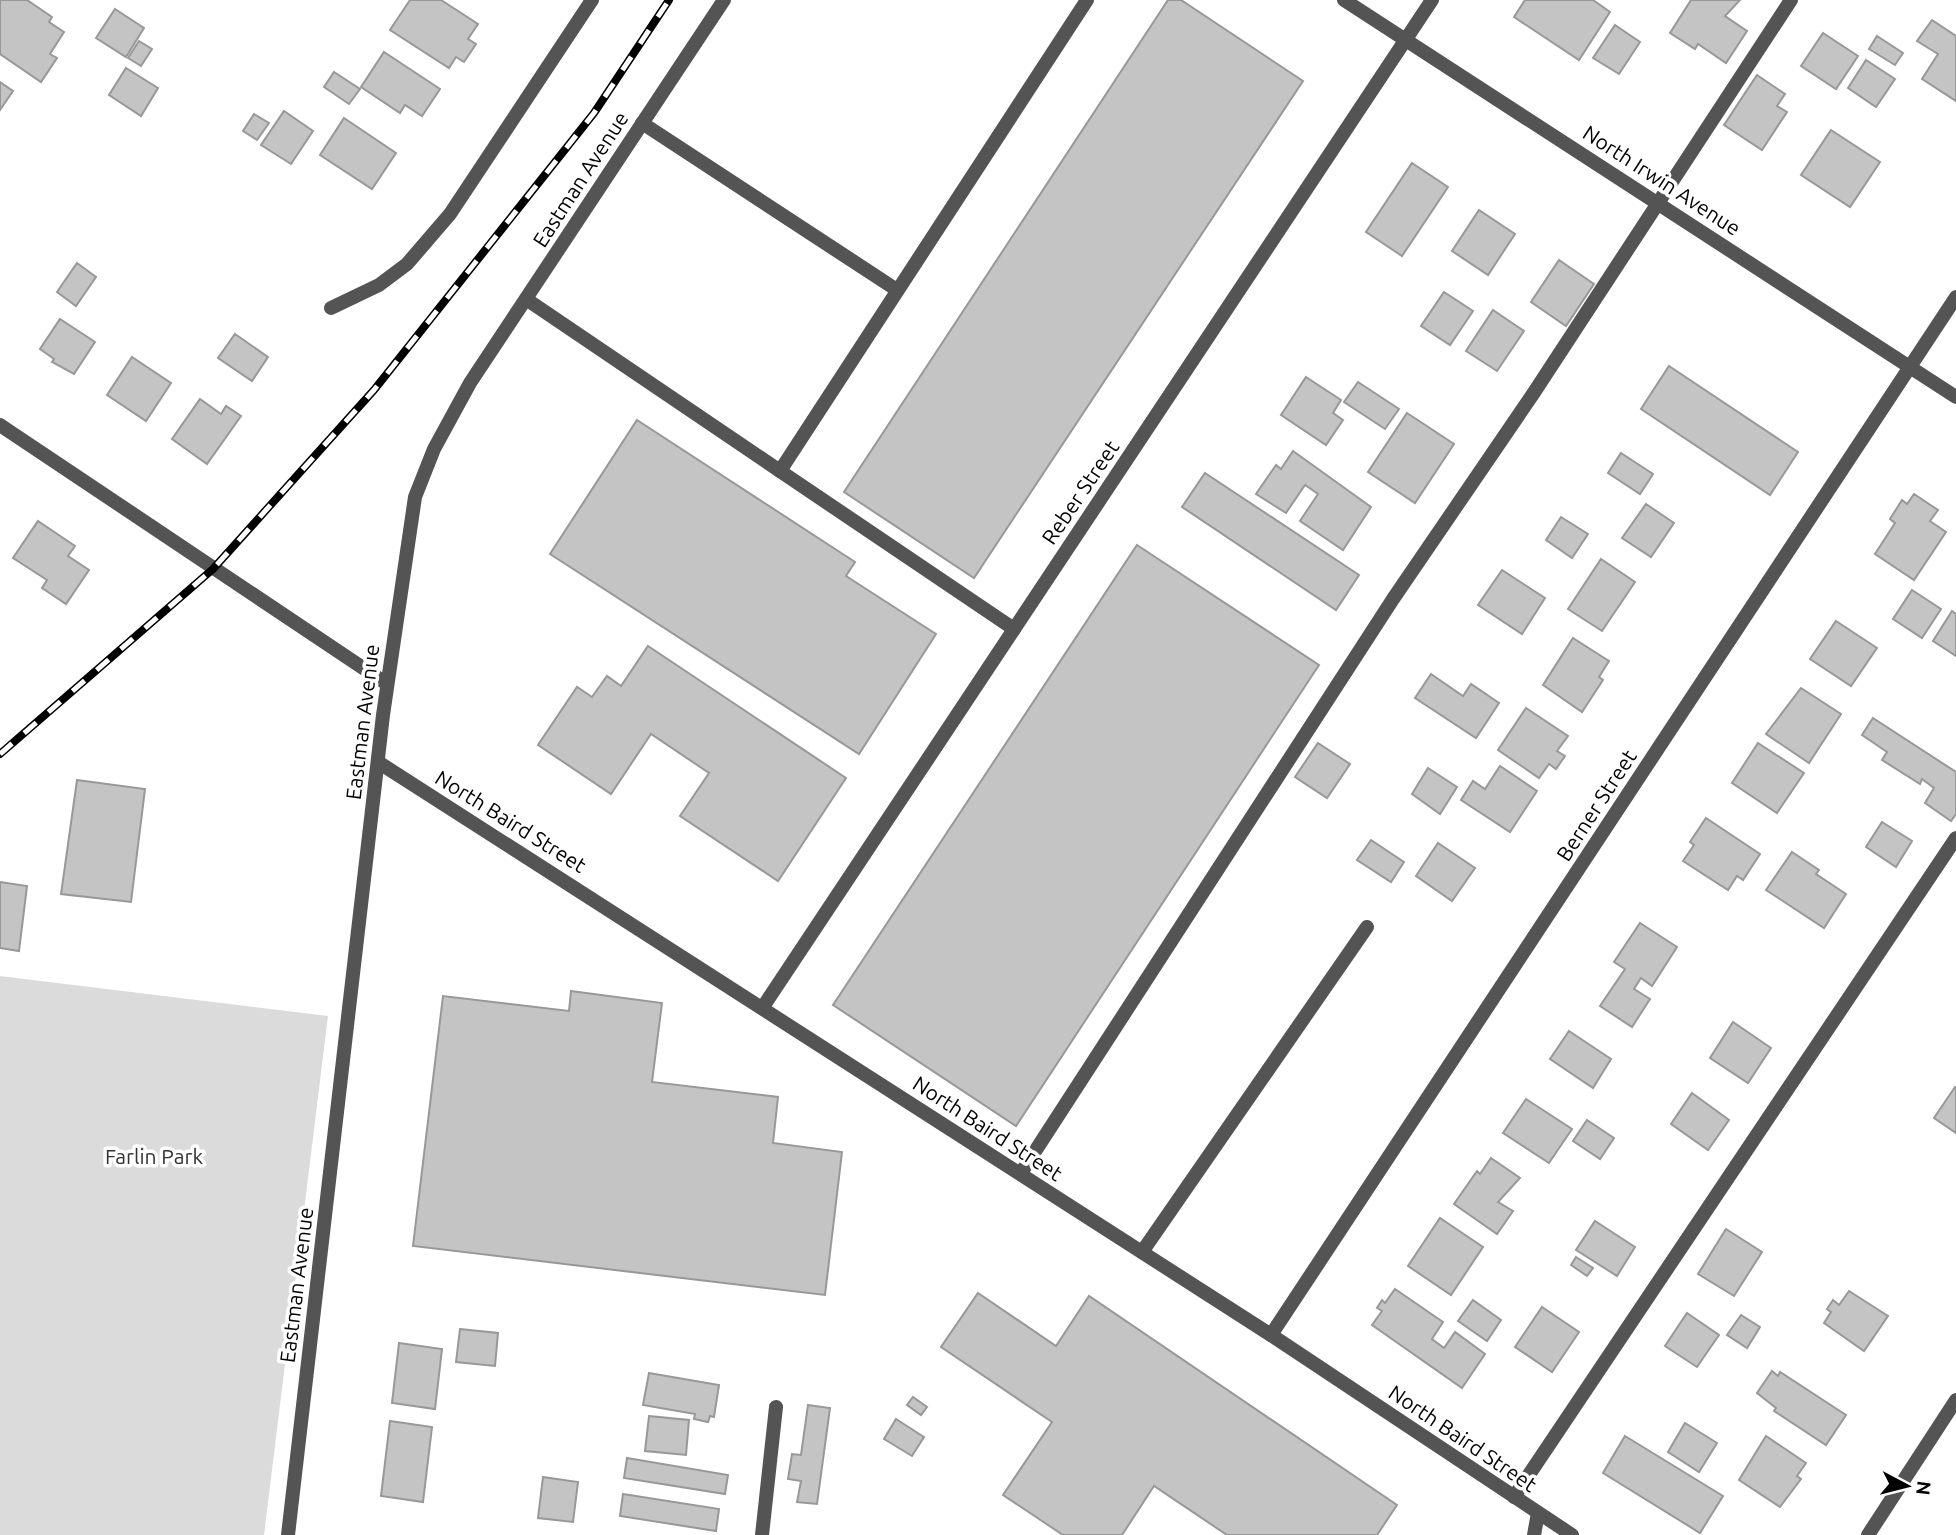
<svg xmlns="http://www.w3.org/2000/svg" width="1956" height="1535" font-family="Ubuntu,sans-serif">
<rect width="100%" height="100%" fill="#fff"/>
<path fill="#dbdbdb" d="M0 976 328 1016 264 1535H0Z"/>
<g fill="#c4c4c4" stroke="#989898" stroke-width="2">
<path d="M0 0H27L52 17 49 22 64 32 50 54 57 58 41 82 0 54Z"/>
<path d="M410 0H441L478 24 468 39 476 44 464 62 456 57 449 68 390 30Z"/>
<path d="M1168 0H1181L1303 81 974 578 844 492Z"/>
<path d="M1525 0H1593L1610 12 1579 60 1514 17Z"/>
<path d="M1691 0H1740L1725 16 1747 31 1726 63 1698 44 1695 49 1670 33Z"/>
<path d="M115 9 144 28 126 57 96 38Z"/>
<path d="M1932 20 1956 36V101L1922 79 1938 54 1917 41Z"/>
<path d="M1615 25 1640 42 1619 74 1593 58Z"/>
<path d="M1823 33 1858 56 1836 89 1801 66Z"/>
<path d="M1877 36 1903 53 1895 65 1869 49Z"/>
<path d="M139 41 152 49 141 66 128 58Z"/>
<path d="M384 52 440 89 422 116 405 105 400 113 361 87Z"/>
<path d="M1866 60 1895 79 1876 107 1848 88Z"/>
<path d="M126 68 158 88 141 116 109 95Z"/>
<path d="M334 72 360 89 349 104 324 87Z"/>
<path d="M1757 75 1785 94 1777 106 1787 112 1762 150 1724 125Z"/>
<path d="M0 82 13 91 0 110Z"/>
<path d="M284 111 313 131 291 164 261 145Z"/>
<path d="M254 114 269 123 257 140 243 131Z"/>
<path d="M344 118 396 153 372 189 320 155Z"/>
<path d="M1831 130 1880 162 1850 207 1801 175Z"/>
<path d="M1412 163 1448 187 1402 256 1366 232Z"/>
<path d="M1479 210 1515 234 1488 275 1452 251Z"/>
<path d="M1559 260 1594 284 1566 326 1531 302Z"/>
<path d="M77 263 96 277 76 306 57 292Z"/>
<path d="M1444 292 1473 311 1450 345 1421 326Z"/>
<path d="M1493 310 1524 331 1497 371 1466 351Z"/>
<path d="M60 319 95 342 74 374 52 362 54 359 40 349Z"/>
<path d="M235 334 268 357 252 381 218 358Z"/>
<path d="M132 357 171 383 146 421 107 395Z"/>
<path d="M1669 366 1798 452 1770 495 1641 409Z"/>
<path d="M1306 377 1341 400 1333 413 1343 420 1326 445 1281 415Z"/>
<path d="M1358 382 1399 409 1385 429 1344 402Z"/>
<path d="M200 399 221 414 226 406 241 416 207 464 172 439Z"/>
<path d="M1407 413 1454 444 1415 503 1368 472Z"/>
<path d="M637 420 855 562 846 576 936 634 859 754 550 554Z"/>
<path d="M1293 451 1371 507 1343 550 1300 521 1318 494 1305 485 1286 513 1256 494 1276 465 1281 469Z"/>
<path d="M1621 453 1653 474 1640 494 1608 473Z"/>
<path d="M1205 473 1359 575 1336 610 1182 507Z"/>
<path d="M1914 494 1938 510 1930 521 1946 532 1914 580 1875 554 1895 523 1890 519 1902 500 1907 504Z"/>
<path d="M1646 504 1674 523 1651 557 1622 538Z"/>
<path d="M1561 517 1588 534 1572 558 1546 540Z"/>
<path d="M38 521 75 546 68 556 89 570 66 604 42 588 47 580 13 558Z"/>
<path d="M1137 545 1319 665 1016 1126 833 1005Z"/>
<path d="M1601 559 1635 582 1602 631 1568 609Z"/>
<path d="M1502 570 1545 598 1522 634 1478 605Z"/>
<path d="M1912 590 1941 609 1922 638 1893 619Z"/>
<path d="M1952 611 1956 614V656L1933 641Z"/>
<path d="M1836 621 1877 648 1851 686 1810 659Z"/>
<path d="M1573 638 1609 661 1599 677 1603 680 1582 712 1543 685Z"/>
<path d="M648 646 846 778 778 881 680 816 709 773 651 734 611 794 538 745 577 687 592 697 607 676 621 686Z"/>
<path d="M1431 674 1463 696 1471 684 1499 703 1476 738 1415 698Z"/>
<path d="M1801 688 1841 714 1809 763 1766 734Z"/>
<path d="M1526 708 1568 736 1557 751 1565 756 1556 769 1549 764 1539 778 1498 750Z"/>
<path d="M1873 718 1956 772V814L1951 821 1925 803 1934 788 1922 779 1920 784 1882 760 1887 752 1862 735Z"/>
<path d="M1318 743 1350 764 1327 798 1295 777Z"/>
<path d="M1758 743 1804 773 1777 813 1732 783Z"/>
<path d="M1500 766 1537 791 1510 832 1461 800 1473 781 1485 789Z"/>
<path d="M1428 768 1457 787 1440 814 1412 794Z"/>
<path d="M77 780 145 789 131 902 61 894Z"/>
<path d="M1706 818 1760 854 1743 880 1737 876 1728 890 1683 861 1694 845 1690 842Z"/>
<path d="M1882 822 1912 841 1896 867 1866 847Z"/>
<path d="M1371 840 1404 862 1391 882 1357 860Z"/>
<path d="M1438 843 1475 868 1452 901 1416 876Z"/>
<path d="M1792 852 1819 870 1816 874 1846 894 1824 928 1766 890Z"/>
<path d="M0 882 27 886 19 951 0 948Z"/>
<path d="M1640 923 1677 947 1652 986 1641 978 1634 989 1650 999 1632 1027 1600 1006 1625 969 1614 962Z"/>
<path d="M571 991 662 1003 652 1082 778 1097 773 1143 842 1152 825 1295 413 1246 443 996 569 1011Z"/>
<path d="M1733 1022 1771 1048 1748 1083 1710 1058Z"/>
<path d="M1569 1031 1611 1059 1593 1088 1550 1059Z"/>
<path d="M1955 1087 1956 1088V1133L1934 1118Z"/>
<path d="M1692 1093 1729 1120 1708 1150 1671 1124Z"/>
<path d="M1526 1099 1572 1129 1549 1163 1503 1133Z"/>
<path d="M1587 1120 1614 1138 1600 1159 1573 1141Z"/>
<path d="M1491 1158 1520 1178 1498 1202 1513 1211 1497 1234 1454 1204 1477 1171 1480 1174Z"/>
<path d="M1440 1218 1483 1247 1451 1295 1408 1266Z"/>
<path d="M1595 1221 1635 1247 1617 1276 1576 1250Z"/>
<path d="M1726 1229 1762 1252 1734 1296 1698 1274Z"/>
<path d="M1576 1257 1593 1268 1587 1276 1571 1265Z"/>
<path d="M1395 1289 1443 1322 1432 1339 1444 1348 1455 1332 1485 1354 1462 1388 1372 1325 1382 1311 1377 1308 1382 1300 1385 1303Z"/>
<path d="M1849 1291 1888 1316 1864 1351 1824 1323 1831 1312 1827 1309 1833 1300 1839 1305Z"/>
<path d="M978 1293 1056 1346 1089 1296 1397 1505 1377 1535H1227L1154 1486 1122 1535H1063L1003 1495 1052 1422 941 1347Z"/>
<path d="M1473 1300 1501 1320 1487 1341 1458 1321Z"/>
<path d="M1542 1307 1579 1332 1552 1372 1515 1347Z"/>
<path d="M1687 1313 1719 1335 1697 1367 1665 1346Z"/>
<path d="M1741 1315 1760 1327 1747 1348 1727 1335Z"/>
<path d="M460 1329 498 1333 495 1366 456 1362Z"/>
<path d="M399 1343 442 1349 435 1409 392 1403Z"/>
<path d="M1772 1371 1778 1376 1780 1372 1846 1415 1826 1445 1774 1411 1776 1408 1757 1393Z"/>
<path d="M649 1373 719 1385 714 1417 710 1416 708 1422 694 1419 695 1414 643 1405Z"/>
<path d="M913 1397 927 1407 921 1415 907 1405Z"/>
<path d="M808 1405 830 1408 817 1504 797 1502 801 1481 788 1479 792 1454 801 1455Z"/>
<path d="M649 1416 689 1420 686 1455 645 1451Z"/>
<path d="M896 1419 924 1437 912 1456 884 1439Z"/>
<path d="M390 1421 432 1427 423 1502 381 1496Z"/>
<path d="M1685 1423 1717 1443 1699 1472 1668 1452Z"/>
<path d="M1625 1436 1723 1496 1700 1533 1603 1473Z"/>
<path d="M1766 1436 1806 1463 1797 1476 1801 1479 1780 1507 1739 1480Z"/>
<path d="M627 1458 728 1475 725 1494 624 1478Z"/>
<path d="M543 1477 578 1482 573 1522 538 1518Z"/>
<path d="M623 1494 719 1509 716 1531 620 1516Z"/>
</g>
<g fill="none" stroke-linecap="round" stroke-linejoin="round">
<g stroke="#545454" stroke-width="14">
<path d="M642 123 897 290"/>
<path d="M526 299 780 471"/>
<path d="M1014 629 780 471 1087 0"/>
<path d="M1021 1173 1393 599 1533 394 1791 0"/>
<path d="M1142 1252 1367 927"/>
<path d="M1514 1497 1956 838"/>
</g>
<g stroke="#545454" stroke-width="14">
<path d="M1344 0 1956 397"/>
<path d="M331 308 379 285 407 264 450 214 592 0"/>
<path d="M0 425 387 684"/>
<path d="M378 762 1271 1335 1572 1535"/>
<path d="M763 1007 1432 0"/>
<path d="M1271 1335 1956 297"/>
<path d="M288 1535 383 715 415 497 434 449 470 383 724 0"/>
<path d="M762 1535 776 1407"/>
<path d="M1534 1535 1538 1513"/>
<path d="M1868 1535 1956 1400"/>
</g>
<g stroke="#000" stroke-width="8">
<path id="rail" d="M0 754 213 569 374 390 594 113 669 0"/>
</g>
<use href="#rail" stroke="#fff" stroke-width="5" stroke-dasharray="16" stroke-linecap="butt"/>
</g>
<g text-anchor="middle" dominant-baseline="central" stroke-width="7" stroke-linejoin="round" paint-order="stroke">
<g font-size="21" fill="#000" stroke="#fff">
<text transform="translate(580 179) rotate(-57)">Eastman Avenue</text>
<text transform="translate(1662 180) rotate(33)">North Irwin Avenue</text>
<text transform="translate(1080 492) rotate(-56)">Reber Street</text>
<text transform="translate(362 722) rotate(-83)">Eastman Avenue</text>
<text transform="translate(1596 805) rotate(-57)">Berner Street</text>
<text transform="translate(511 821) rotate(32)">North Baird Street</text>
<text transform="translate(988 1128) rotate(33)">North Baird Street</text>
<text transform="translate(296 1285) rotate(-83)">Eastman Avenue</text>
<text transform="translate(1463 1438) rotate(34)">North Baird Street</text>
</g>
<g font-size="21" fill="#323232" stroke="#fff">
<text x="154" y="1156">Farlin Park</text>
</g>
</g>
<g transform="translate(1907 1486) rotate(97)" stroke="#ffffff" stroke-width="5" paint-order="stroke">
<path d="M0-5L12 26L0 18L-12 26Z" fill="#000000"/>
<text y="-10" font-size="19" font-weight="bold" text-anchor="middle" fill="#000000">N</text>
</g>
</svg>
